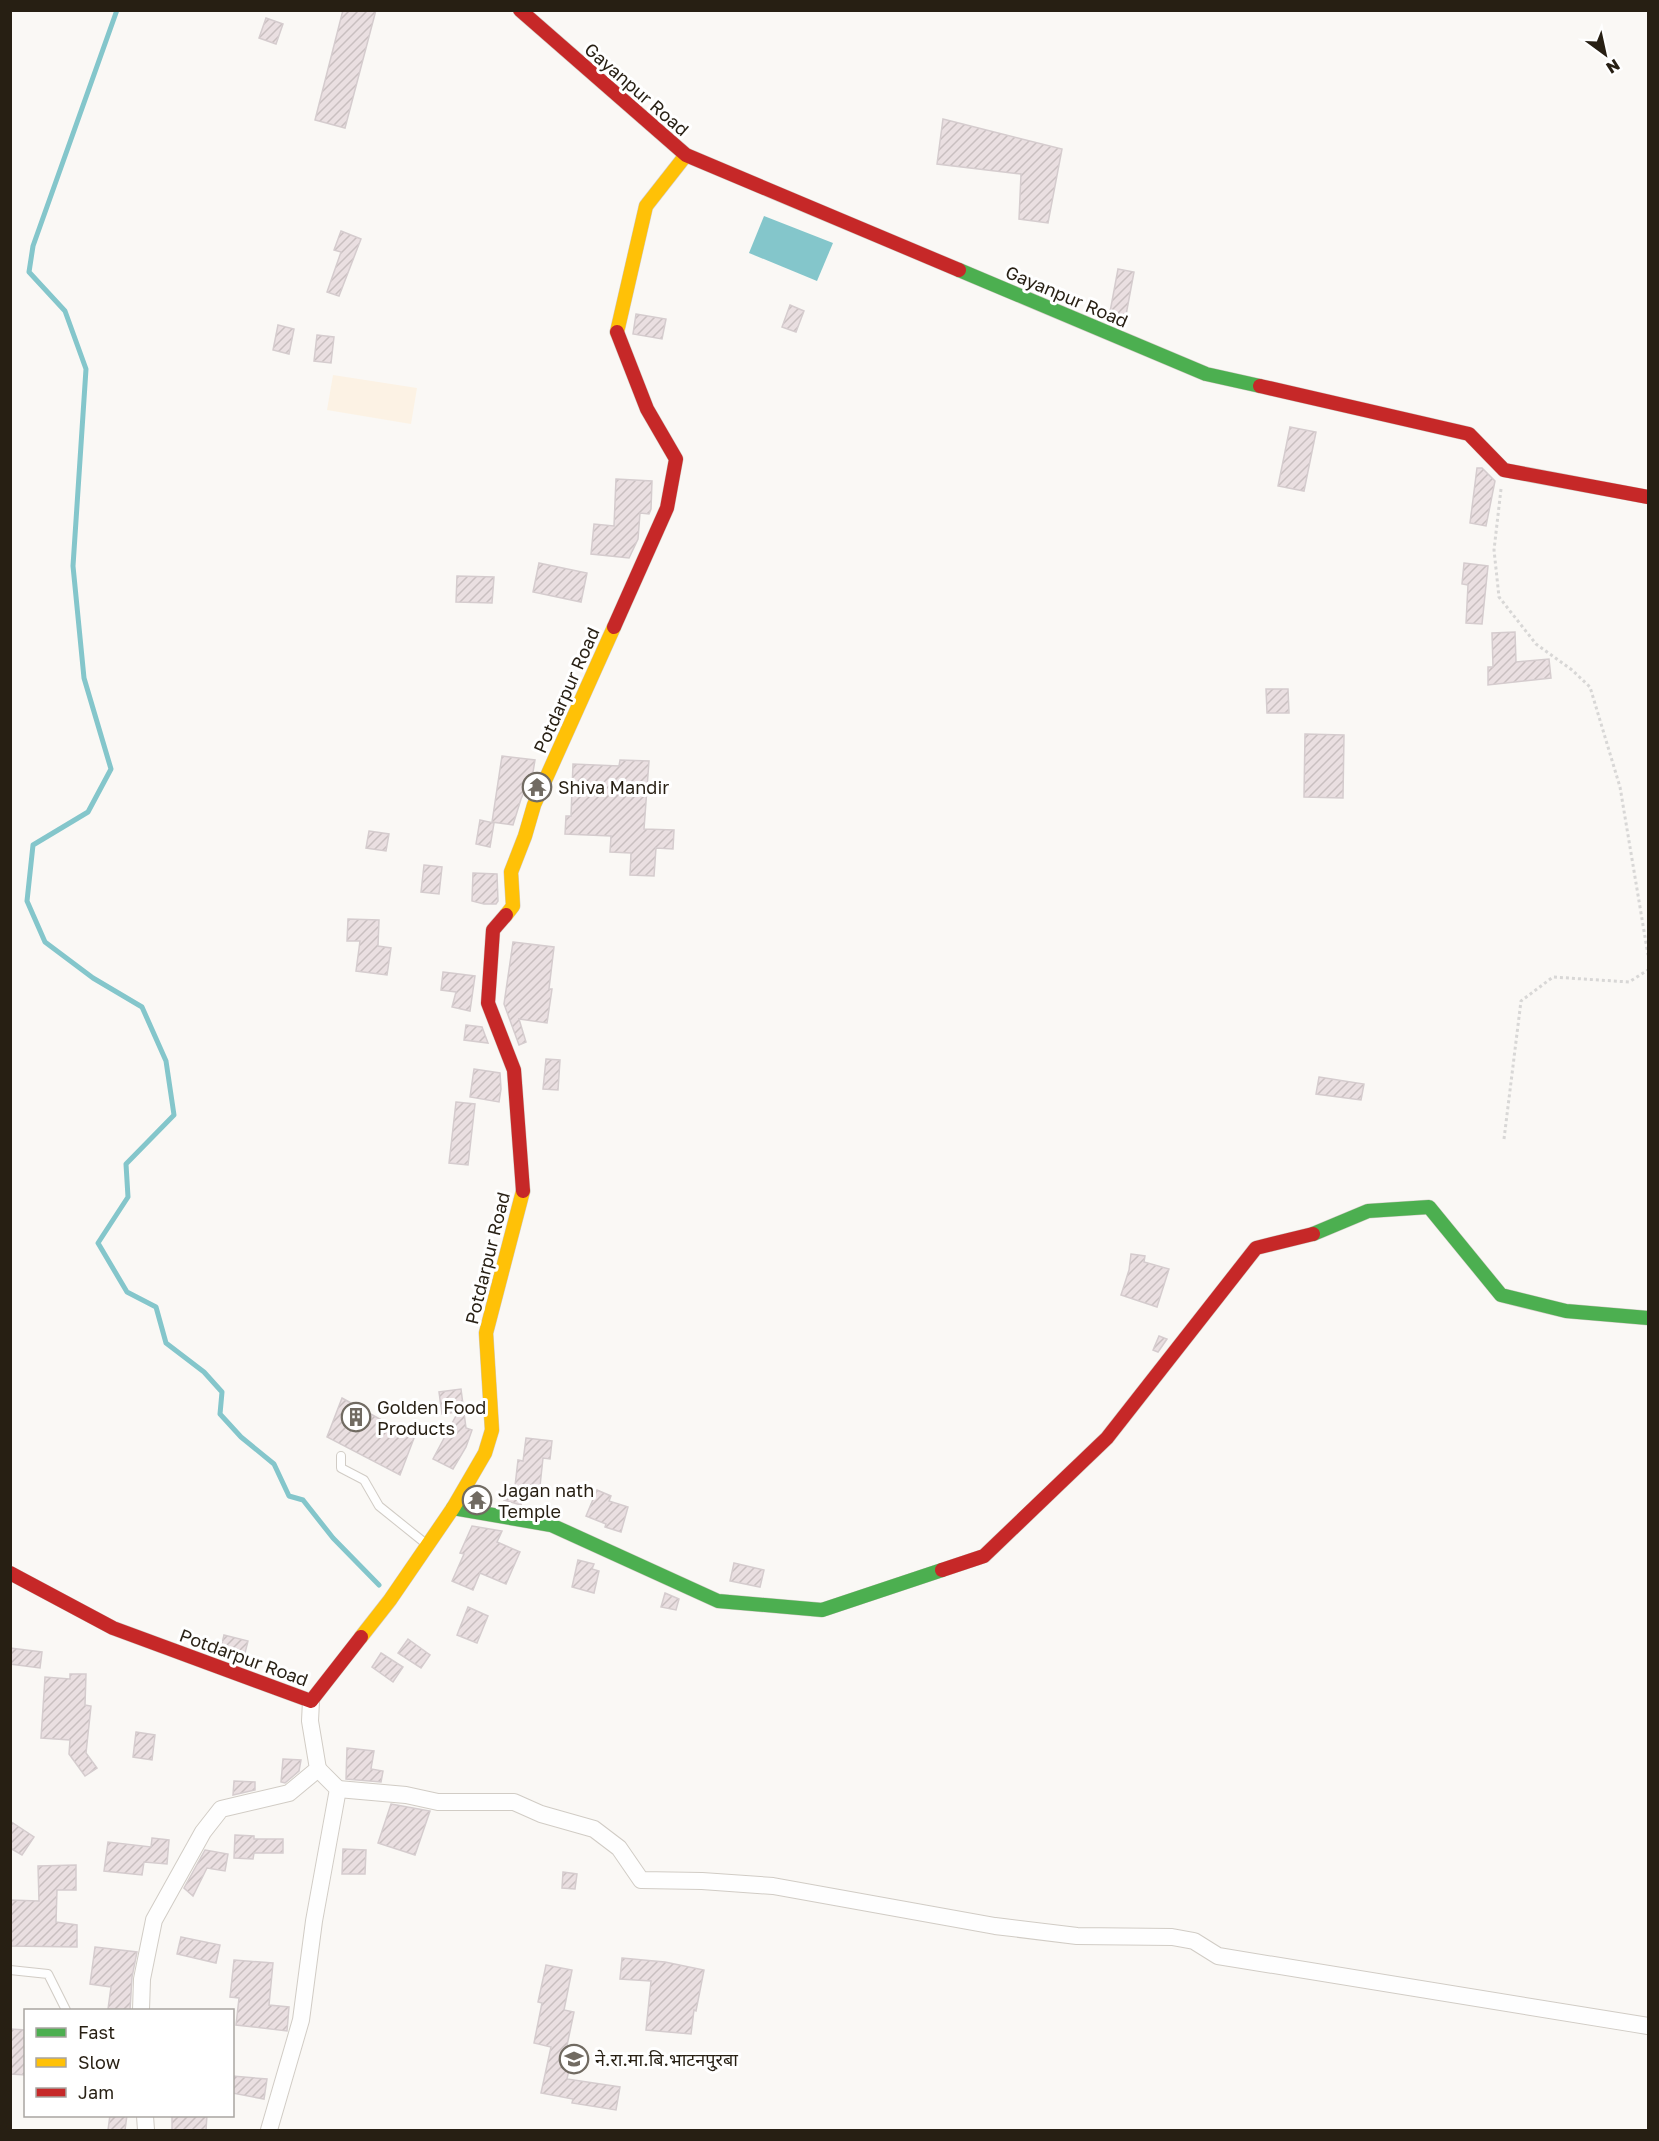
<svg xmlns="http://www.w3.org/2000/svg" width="1659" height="2141" font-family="'Golos Text','Noto Sans Devanagari',sans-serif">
<defs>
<pattern id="building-hatch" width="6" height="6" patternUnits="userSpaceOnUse" patternTransform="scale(1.5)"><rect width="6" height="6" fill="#eadfe1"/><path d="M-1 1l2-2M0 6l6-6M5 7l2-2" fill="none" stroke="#c9bfc0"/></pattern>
</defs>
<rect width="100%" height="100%" fill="#faf8f5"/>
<path fill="#fcf2e4" d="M333 375 417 388 411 424 327 410Z"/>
<path fill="#84c6cb" d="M764 216 833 243 817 281 749 253Z"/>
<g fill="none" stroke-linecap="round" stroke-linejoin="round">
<path stroke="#84c6cb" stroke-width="5" d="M117 10 33 246 29 272 65 311 86 369 73 566 84 678 111 769 88 812 33 845 27 901 45 942 93 978 142 1007 166 1061 174 1115 126 1164 128 1197 98 1243 127 1292 156 1307 166 1343 204 1372 222 1392 220 1414 241 1437 274 1464 289 1496 303 1500 333 1538 379 1585"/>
</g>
<g fill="url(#building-hatch)" stroke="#d5ccce" stroke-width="1.5">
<path d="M343 10H376L345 128 315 120Z"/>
<path d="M266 18 283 24 276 44 259 38Z"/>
<path d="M943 119 1062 149 1048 223 1019 219 1021 174 937 164Z"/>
<path d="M341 231 361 239 339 296 327 292 341 252 334 250Z"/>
<path d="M1118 269 1134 272 1126 315 1110 312Z"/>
<path d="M790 305 804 311 796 332 782 327Z"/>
<path d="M636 314 666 319 662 339 633 334Z"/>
<path d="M278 325 294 329 289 354 273 350Z"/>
<path d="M317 335 334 337 331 363 314 361Z"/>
<path d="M1290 427 1316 432 1304 491 1278 486Z"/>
<path d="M1477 468H1482L1495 481 1486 526 1470 523Z"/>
<path d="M616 479 652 481 651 509 649 514 640 513 638 539 629 558 591 554 594 524 614 526Z"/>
<path d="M539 563 587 573 581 602 533 592Z"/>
<path d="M1464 563 1488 566 1482 624 1466 623 1468 585 1462 584Z"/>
<path d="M457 576 494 577 492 603 456 602Z"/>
<path d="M1515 632 1516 662 1549 659 1551 678 1488 685V667H1493L1492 633Z"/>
<path d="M1266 689H1288L1289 713H1267Z"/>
<path d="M1305 734 1344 735 1343 798 1304 797Z"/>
<path d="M502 756 535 760 533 772 521 799 513 825 492 822Z"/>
<path d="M620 760 649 761 644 829 674 830 673 849 656 848 654 876 630 875 631 853 610 852 611 836 565 834 566 816H571L573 764 619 766Z"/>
<path d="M480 820 494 823 490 847 476 844Z"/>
<path d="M369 831 389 834 386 851 366 848Z"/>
<path d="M424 865 442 867 439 894 421 892Z"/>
<path d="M473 873 497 874 498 901 496 904H484L472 901Z"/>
<path d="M348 919 379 920 378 946 391 948 387 975 356 971 360 941H347Z"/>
<path d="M513 942 554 947 549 989H552L547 1023 519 1019 526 1042 519 1045 504 1004Z"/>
<path d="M443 972 475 976 470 1011 452 1007 456 992 441 990Z"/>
<path d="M466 1025 482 1027 488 1043 464 1040Z"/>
<path d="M546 1059 560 1060 558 1090 543 1089Z"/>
<path d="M474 1069 500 1073 501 1089 499 1102 470 1097Z"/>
<path d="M1319 1077 1364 1084 1361 1100 1316 1094Z"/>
<path d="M456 1102 475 1104 468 1165 449 1163Z"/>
<path d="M1131 1254 1145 1256 1144 1262 1169 1269 1157 1307 1121 1295 1129 1270Z"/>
<path d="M1159 1336 1167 1339 1158 1352 1153 1350Z"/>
<path d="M461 1389 466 1428 472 1430 466 1447 453 1469 433 1459 458 1412 442 1414 439 1392Z"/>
<path d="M342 1398 414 1438 400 1475 327 1437Z"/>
<path d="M526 1438 552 1441 550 1459 543 1458 540 1486 528 1485 521 1505 504 1500 510 1485 515 1486 518 1460 523 1461Z"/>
<path d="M597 1490 611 1496 609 1501 628 1507 621 1532 605 1527 606 1524 586 1516Z"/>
<path d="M472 1526 502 1531 497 1542 520 1552 506 1584 480 1573 473 1590 452 1581 464 1554 460 1553Z"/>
<path d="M578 1560 594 1564 592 1569 599 1571 594 1593 572 1587Z"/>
<path d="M734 1563 764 1570 760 1587 730 1581Z"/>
<path d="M665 1593 679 1599 676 1610 661 1607Z"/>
<path d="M468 1607 488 1616 477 1643 457 1635Z"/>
<path d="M224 1635 248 1641 243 1661 220 1652Z"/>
<path d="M408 1639 430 1655 421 1668 398 1653Z"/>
<path d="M10 1648 42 1652 40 1668 10 1664Z"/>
<path d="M381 1653 403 1667 393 1682 372 1667Z"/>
<path d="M70 1674H86L85 1705 91 1706 86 1753 97 1768 85 1776 69 1754 70 1740 41 1738 45 1677 70 1679Z"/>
<path d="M136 1732 155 1735 152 1760 133 1757Z"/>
<path d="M347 1748 374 1751 371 1769 383 1771 381 1782 346 1779Z"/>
<path d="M283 1759 301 1760 299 1771 285 1783 281 1782Z"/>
<path d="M234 1781 255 1782V1790L233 1795Z"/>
<path d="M391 1804 430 1811 415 1855 378 1843Z"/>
<path d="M10 1821 34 1837 22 1855 10 1848Z"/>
<path d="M235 1835 254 1836V1839H283V1853H254L253 1859 234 1858Z"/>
<path d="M152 1838 169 1840 167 1864 144 1862 142 1875 104 1871 108 1842 151 1847Z"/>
<path d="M343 1849 366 1850 365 1874H342Z"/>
<path d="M205 1850 228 1854 225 1871 207 1868 193 1896 184 1888Z"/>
<path d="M76 1865V1890H57L56 1922 77 1925V1947L10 1946V1900L39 1901 38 1866Z"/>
<path d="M563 1872 577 1874 575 1889 562 1888Z"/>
<path d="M181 1937 220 1945 216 1963 177 1954Z"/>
<path d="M95 1947 137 1952 132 1977 130 2010 108 2009 111 1987 90 1984Z"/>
<path d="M622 1958 665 1962 704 1970 696 2011 694 2010 691 2034 646 2030 651 1981 620 1979Z"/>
<path d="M234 1960 273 1963 269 2005 289 2007 287 2031 236 2025 239 1998 230 1997Z"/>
<path d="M546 1965 572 1970 564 2010 574 2012 565 2055 572 2056 567 2079 620 2087 616 2110 572 2103 573 2099 541 2093 551 2047 534 2043 542 2003 538 2002Z"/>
<path d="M10 2029 26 2030V2075L10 2074Z"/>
<path d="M232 2076 267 2079 264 2099 232 2093Z"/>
<path d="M110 2115H127L125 2130H108Z"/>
<path d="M172 2115H207L206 2130H172Z"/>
</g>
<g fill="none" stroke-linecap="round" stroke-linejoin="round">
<g stroke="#d1ccc5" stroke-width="10">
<g id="lane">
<path d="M341 1456V1468L364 1480 379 1506 425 1543"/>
<path d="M10 1970 48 1974 66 2010"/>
</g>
</g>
<g stroke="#d1ccc5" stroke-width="18">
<g id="street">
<path d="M338 1789 406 1795 438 1802H514L541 1814 594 1829 619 1848 641 1880 702 1881 773 1886 995 1926 1077 1936 1172 1937 1194 1941 1218 1956 1648 2026"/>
<path d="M141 2010 142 1979 154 1920 203 1832 221 1809 289 1793 318 1769 310 1721 311 1701"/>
<path d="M145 2116 146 2130"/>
<path d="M269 2130 301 2020 314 1921 338 1789 318 1769"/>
</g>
</g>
<g stroke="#d1ccc5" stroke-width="15">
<g id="fast">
<path d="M959 270 1206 374 1260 386"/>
<path d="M1313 1234 1368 1211 1429 1207 1501 1295 1566 1311 1648 1318"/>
<path d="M453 1508 551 1525 718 1601 822 1610 942 1570"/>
</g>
</g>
<g stroke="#d1ccc5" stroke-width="15">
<g id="slow">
<path d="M617 332 646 206 686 155"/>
<path d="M506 915 513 906 511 872 525 836 534 805 614 627"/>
<path d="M361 1637 390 1600 453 1508 485 1453 492 1430 486 1333 523 1191"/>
</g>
</g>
<g stroke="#d1ccc5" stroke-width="15">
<g id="jam">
<path d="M520 10 686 155 959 270"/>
<path d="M1260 386 1469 434 1504 470 1648 497"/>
<path d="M614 627 667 508 676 459 647 409 617 332"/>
<path d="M506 915 493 930 488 1003 514 1070 523 1191"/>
<path d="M942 1570 984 1556 1107 1438 1256 1248 1313 1234"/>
<path d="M10 1573 113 1628 311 1701 361 1637"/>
</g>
</g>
<g stroke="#d8d7d6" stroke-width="3" stroke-dasharray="3 3" stroke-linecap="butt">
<path d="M1501 489 1494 550 1499 597 1536 644 1572 670 1590 687 1620 787 1648 955"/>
<path d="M1504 1139 1521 1001 1553 977 1629 982 1648 970"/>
</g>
<use href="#lane" stroke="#fefefe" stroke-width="8"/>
<use href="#street" stroke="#fefefe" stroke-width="16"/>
<use href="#fast" stroke="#4caf50" stroke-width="14"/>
<use href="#slow" stroke="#ffc107" stroke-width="14"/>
<use href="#jam" stroke="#c62828" stroke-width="14"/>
</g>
<defs>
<g id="temple-ring" transform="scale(1.5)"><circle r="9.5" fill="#fff" stroke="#716b62" stroke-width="1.5"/><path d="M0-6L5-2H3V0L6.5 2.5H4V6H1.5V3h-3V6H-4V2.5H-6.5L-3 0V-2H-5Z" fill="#716b62"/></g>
<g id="building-ring" transform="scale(1.5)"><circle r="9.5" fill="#fff" stroke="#716b62" stroke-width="1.5"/><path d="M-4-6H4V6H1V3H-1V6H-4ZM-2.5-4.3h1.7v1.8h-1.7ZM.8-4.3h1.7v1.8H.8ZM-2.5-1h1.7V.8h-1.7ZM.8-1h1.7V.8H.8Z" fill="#716b62"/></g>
<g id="school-ring" transform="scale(1.5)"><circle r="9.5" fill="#fff" stroke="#716b62" stroke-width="1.5"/><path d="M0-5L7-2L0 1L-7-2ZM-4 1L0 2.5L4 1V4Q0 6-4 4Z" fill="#716b62"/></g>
</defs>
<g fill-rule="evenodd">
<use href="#temple-ring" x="537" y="787"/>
<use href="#building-ring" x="356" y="1417"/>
<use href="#temple-ring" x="477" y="1500"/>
<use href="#school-ring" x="574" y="2059"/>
</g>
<g text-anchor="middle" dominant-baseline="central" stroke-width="6" stroke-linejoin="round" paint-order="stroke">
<g font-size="18" fill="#271f13" stroke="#fff">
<text transform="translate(637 89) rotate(41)">Gayanpur Road</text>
<text transform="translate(1067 296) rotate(23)">Gayanpur Road</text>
<text transform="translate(566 690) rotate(-66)">Potdarpur Road</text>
<text transform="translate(487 1258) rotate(-76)">Potdarpur Road</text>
<text transform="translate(244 1657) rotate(20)">Potdarpur Road</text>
</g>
<g font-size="18" fill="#271f13" stroke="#fff" text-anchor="start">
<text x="558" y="787">Shiva Mandir</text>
<text x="377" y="1407">Golden Food<tspan x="377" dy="21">Products</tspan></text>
<text x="498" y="1490">Jagan nath<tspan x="498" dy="21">Temple</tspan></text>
<text x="595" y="2059">ने.रा.मा.बि.भाटनपु्रबा</text>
</g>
</g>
<rect width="1659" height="2141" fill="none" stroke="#271f13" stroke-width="24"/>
<rect x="24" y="2009" width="210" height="108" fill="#ffffff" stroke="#a9a5a1" stroke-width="1.5"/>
<rect x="36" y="2028" width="30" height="9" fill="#4caf50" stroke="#a9a5a1" stroke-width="1.5"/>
<text x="78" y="2039" font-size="18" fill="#271f13">Fast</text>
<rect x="36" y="2058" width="30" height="9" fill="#ffc107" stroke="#a9a5a1" stroke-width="1.5"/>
<text x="78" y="2069" font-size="18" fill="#271f13">Slow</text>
<rect x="36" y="2088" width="30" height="9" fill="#c62828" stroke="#a9a5a1" stroke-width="1.5"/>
<text x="78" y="2099" font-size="18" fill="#271f13">Jam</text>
<g transform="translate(1605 54) rotate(147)" stroke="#ffffff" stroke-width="4.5" paint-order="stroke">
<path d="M0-4.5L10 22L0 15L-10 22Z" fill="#271f13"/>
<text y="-9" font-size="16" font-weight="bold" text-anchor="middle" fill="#271f13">N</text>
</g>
</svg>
